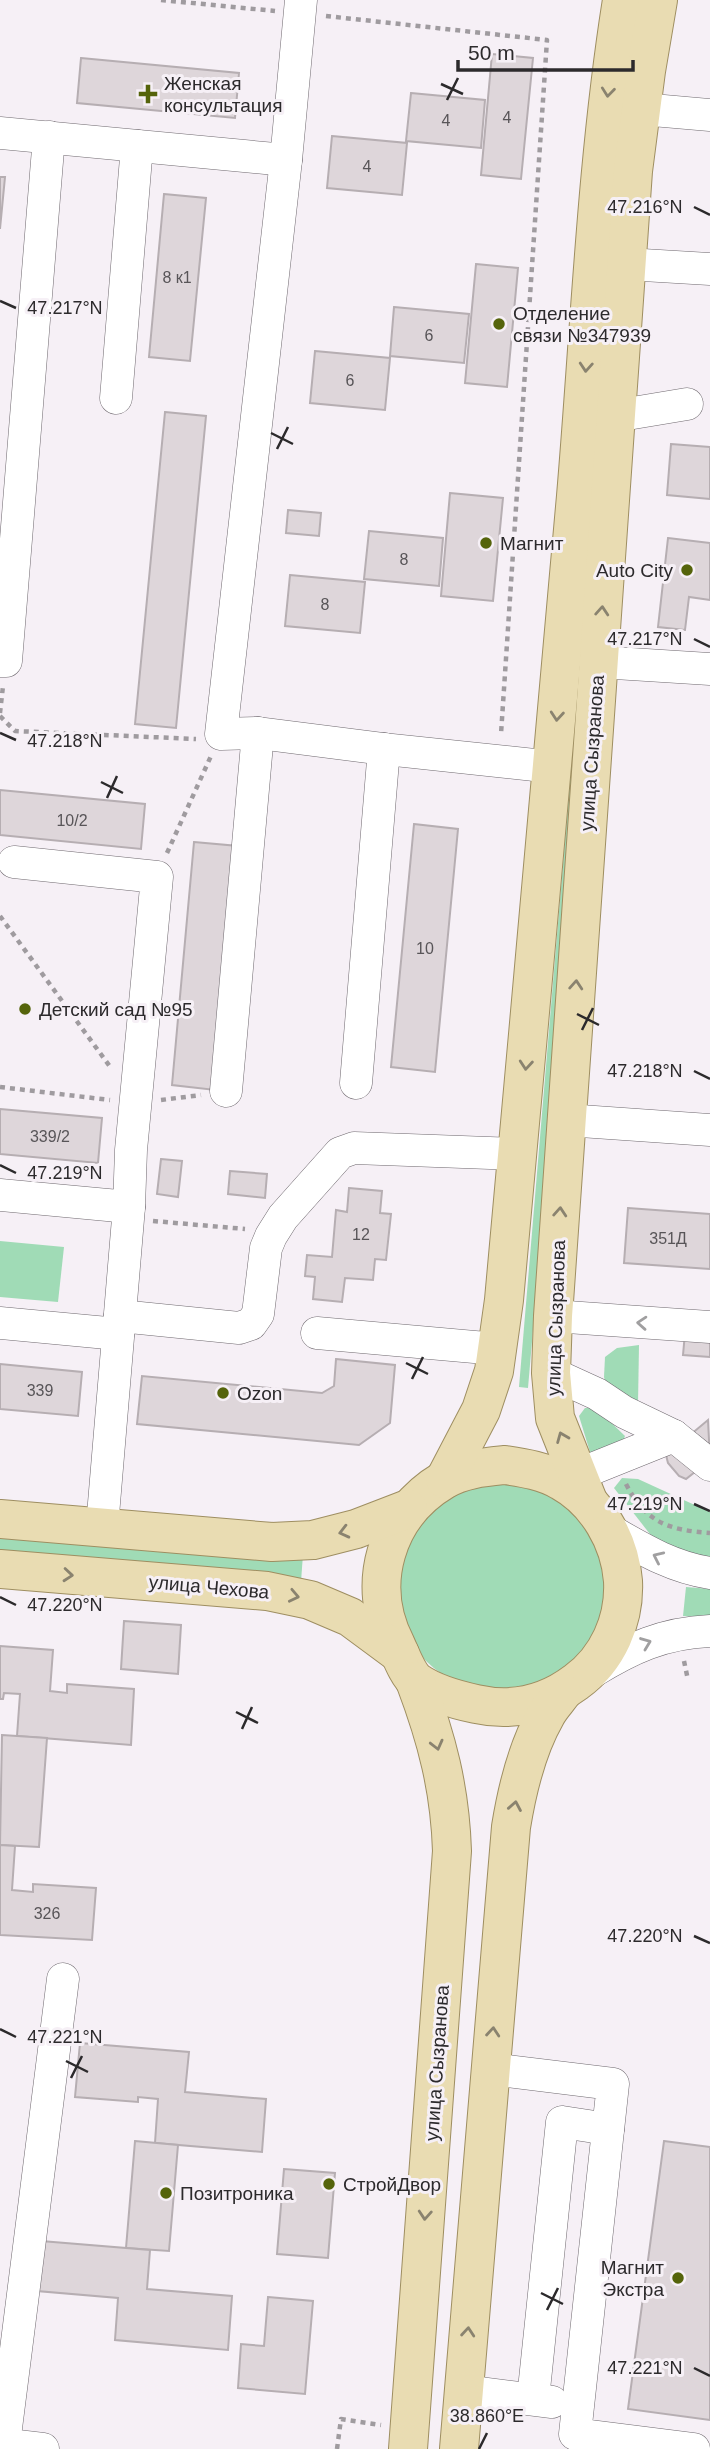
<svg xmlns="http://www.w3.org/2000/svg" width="710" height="2449" font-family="Helvetica,sans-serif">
<rect width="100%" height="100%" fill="#f6f0f6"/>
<g fill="#a0dbb6">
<path d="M573 745 583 746 528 1388 519 1387Z"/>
<path d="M0 1241 64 1247 58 1302 0 1297Z"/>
<path d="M639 1345 638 1404 607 1389 604 1377 605 1357 617 1348Z"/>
<path d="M585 1408H596L625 1436 621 1447 590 1452 579 1416Z"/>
<path d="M622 1478 638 1479 710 1512V1558L660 1547 614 1488Z"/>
<circle cx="501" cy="1586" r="106"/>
<path d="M0 1530 303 1554 301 1582 0 1557Z"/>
<path d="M686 1587 710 1589V1618L683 1616Z"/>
</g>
<g fill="#ded6da" stroke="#b6aeb2" stroke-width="2">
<path d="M492 54 533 58 521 179 481 175Z"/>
<path d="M81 58 239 73 235 118 77 103Z"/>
<path d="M411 93 485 100 481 148 406 141Z"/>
<path d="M332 136 407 143 402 195 327 188Z"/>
<path d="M0 177H5L0 229Z"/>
<path d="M164 194 206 198 190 361 149 357Z"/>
<path d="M476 264 518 268 507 387 465 383Z"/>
<path d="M394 307 469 314 464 363 390 356Z"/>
<path d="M315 351 390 358 385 410 310 403Z"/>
<path d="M165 412 206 416 176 728 135 724Z"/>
<path d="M671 444 710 447V499L667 495Z"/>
<path d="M450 493 503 498 493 601 441 596Z"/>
<path d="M288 510 321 513 319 536 286 533Z"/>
<path d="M369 531 443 538 439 586 364 579Z"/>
<path d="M668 538 710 543V600L689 597 685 630 658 627Z"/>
<path d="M290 575 365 582 360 633 285 626Z"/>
<path d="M0 790 145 804 141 849 0 835Z"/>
<path d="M414 824 458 829 435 1072 391 1067Z"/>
<path d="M194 842 238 846 215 1090 172 1085Z"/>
<path d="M0 1109 102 1118 98 1163 0 1154Z"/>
<path d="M161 1159 182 1161 178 1197 157 1194Z"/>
<path d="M230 1171 267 1174 265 1198 228 1194Z"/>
<path d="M349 1188 382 1191 380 1213 391 1214 386 1260 375 1259 373 1280 345 1278 342 1302 313 1299 315 1277 305 1276 307 1255 332 1257 336 1210 347 1212Z"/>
<path d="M628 1208 710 1214V1269L624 1263Z"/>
<path d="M685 1333 710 1334V1357L683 1355Z"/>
<path d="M336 1359 395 1365 390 1423 359 1445 137 1424 142 1376 322 1393 334 1386Z"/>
<path d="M0 1364 82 1372 78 1416 0 1409Z"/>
<path d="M708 1420 710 1460 686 1479 679 1476 668 1463 666 1455Z"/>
<path d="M124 1621 181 1625 178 1674 121 1669Z"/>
<path d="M0 1646 53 1650 50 1691 67 1693V1684L134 1689 131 1745 17 1736 20 1694 4 1693 3 1699H0Z"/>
<path d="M2 1735 47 1738 39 1847 0 1845Z"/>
<path d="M0 1845 15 1846 12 1890 33 1892V1884L96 1888 92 1940 0 1935Z"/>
<path d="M80 2043 189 2052 185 2092 266 2099 262 2152 155 2143 158 2099 138 2097V2102L75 2097Z"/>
<path d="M135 2141 178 2145 169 2251 126 2248Z"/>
<path d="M664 2141 710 2147V2420L628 2409Z"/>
<path d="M284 2169 335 2173 328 2258 277 2254Z"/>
<path d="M41 2241 150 2250 147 2289 232 2296 228 2350 115 2340 118 2298 37 2291Z"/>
<path d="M268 2297 313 2301 305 2394 238 2388 241 2344 264 2346Z"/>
</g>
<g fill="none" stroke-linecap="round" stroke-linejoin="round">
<g stroke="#6f696f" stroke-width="33">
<g id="minor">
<path d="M301 0 286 160 221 734 258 733 384 749 553 767"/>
<path d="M641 109 710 115"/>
<path d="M0 133 286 160"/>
<path d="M626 264 710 269"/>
<path d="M116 398 137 146"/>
<path d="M615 416 687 404"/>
<path d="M0 661H6L49 137"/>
<path d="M599 662 710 669"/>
<path d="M356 1083 384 749"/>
<path d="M226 1091 258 733"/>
<path d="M566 1120 710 1130"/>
<path d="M0 1195 129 1207 131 1150 157 877 14 862"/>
<path d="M120 1316 239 1328 251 1324 258 1314 266 1248 271 1236 283 1217 340 1153 354 1148 517 1154"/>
<path d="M553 1316 710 1327"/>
<path d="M0 1323 118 1334"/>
<path d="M317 1333 497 1349"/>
<path d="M551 1373 597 1394 624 1412 674 1436"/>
<path d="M577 1475 674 1436 710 1465"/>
<path d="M102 1527 129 1207"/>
<path d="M611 1531C644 1550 672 1567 710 1573"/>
<path d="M592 1672C631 1648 663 1633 710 1631"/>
<path d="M490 2069 613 2084 575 2434 694 2449"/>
<path d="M463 2391 552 2402"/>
<path d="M533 2399 562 2122 608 2129"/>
<path d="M0 2444 43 2449"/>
<path d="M4 2444 63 1979"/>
</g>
</g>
<g stroke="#9e8e61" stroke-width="40">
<g id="major">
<path d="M505 1465C525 1468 544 1471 561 1481 597 1501 620 1541 623 1581 625 1620 608 1659 576 1682 547 1704 512 1712 476 1704 457 1700 433 1693 417 1682 408 1675 401 1656 396 1645 365 1585 385 1515 444 1480 462 1469 485 1467 505 1465Z"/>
<path d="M445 1479 481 1410 494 1371 504 1300C528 1032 553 764 576 496 590 331 596 164 622 0"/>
<path d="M588 1501 555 1418 551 1373 553 1316 633 171 646 71 658 0"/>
<path d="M0 1519 272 1542 313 1540 356 1529 408 1509"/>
<path d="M0 1569 267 1591 310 1600 350 1617 400 1654"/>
<path d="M408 2449 452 1851C450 1789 437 1739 415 1681"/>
<path d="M459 2449 511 1827C517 1790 527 1748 546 1715 550 1707 557 1700 562 1693"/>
</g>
</g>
<g stroke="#9f9b9f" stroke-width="4.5" stroke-dasharray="5 5" stroke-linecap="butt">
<path d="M161 0 275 11"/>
<path d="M326 16 547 40 501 734"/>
<path d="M0 713 3 686"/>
<path d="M0 716 15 731 196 739"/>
<path d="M167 853 211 756"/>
<path d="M0 916 111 1068"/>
<path d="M0 1087 110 1100"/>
<path d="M161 1100 201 1095"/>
<path d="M153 1221 245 1229"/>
<path d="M626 1484C646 1523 669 1530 710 1533"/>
<path d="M684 1661 688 1680"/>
<path d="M337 2449 341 2419 381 2425"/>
</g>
<use href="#minor" stroke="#fff" stroke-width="32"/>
<use href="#major" stroke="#e9dcb2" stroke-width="38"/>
</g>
<defs><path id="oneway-chevron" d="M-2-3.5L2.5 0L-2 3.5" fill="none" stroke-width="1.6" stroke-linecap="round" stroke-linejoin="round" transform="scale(1.75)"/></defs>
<g stroke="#8a836f">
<use href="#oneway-chevron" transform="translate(608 92) rotate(96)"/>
<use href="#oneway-chevron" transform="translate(586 367) rotate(94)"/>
<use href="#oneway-chevron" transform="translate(602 611) rotate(-86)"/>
<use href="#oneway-chevron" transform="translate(557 716) rotate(95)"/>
<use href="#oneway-chevron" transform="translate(576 985) rotate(-86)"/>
<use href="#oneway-chevron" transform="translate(526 1065) rotate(95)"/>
<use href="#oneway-chevron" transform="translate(560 1212) rotate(-86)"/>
<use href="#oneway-chevron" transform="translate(562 1437) rotate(-112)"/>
<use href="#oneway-chevron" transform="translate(344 1532) rotate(166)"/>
<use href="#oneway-chevron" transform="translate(68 1575) rotate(5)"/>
<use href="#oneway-chevron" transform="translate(294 1596) rotate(12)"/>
<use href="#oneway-chevron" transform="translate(437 1745) rotate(76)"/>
<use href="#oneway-chevron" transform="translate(515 1806) rotate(-80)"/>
<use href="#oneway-chevron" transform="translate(493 2032) rotate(-85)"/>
<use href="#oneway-chevron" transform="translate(425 2215) rotate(94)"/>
<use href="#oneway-chevron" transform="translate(468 2332) rotate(-85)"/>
</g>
<g stroke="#a09fa0">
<use href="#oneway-chevron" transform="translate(642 1323) rotate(-176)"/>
<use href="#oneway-chevron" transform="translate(658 1557) rotate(-155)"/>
<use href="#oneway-chevron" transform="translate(646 1643) rotate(-21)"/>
</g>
<path fill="none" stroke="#2c2a2c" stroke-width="2.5" d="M441 84 463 94M447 100 458 78M694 207 710 215M0 301 16 308M271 433 293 444M277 449 288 427M694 639 710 647M0 733 16 740M101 782 123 793M107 798 117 776M577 1014 599 1025M582 1030 593 1008M694 1071 710 1079M0 1165 16 1173M406 1363 428 1374M412 1379 423 1357M694 1504 710 1511M0 1597 16 1605M236 1712 258 1723M242 1729 252 1707M694 1936 710 1943M0 2029 16 2037M66 2061 88 2072M71 2078 82 2056M541 2293 563 2304M547 2310 558 2288M694 2368 710 2376M479 2449 487 2433"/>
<g fill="#55640b" stroke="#f6f0f6" stroke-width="2.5">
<path d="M144.5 83.5h7v7h7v7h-7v7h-7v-7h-7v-7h7z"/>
<circle cx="499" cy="324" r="7"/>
<circle cx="486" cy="543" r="7"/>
<circle cx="687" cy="570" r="7"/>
<circle cx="25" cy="1009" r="7"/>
<circle cx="223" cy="1393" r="7"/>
<circle cx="329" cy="2184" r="7"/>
<circle cx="166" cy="2193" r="7"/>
<circle cx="678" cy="2278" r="7"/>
</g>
<g text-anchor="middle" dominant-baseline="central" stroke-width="6" stroke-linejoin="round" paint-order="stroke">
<g font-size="16" fill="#585558">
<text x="507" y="117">4</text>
<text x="446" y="120">4</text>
<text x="367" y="166">4</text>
<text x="177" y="277">8 к1</text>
<text x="429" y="335">6</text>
<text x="350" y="380">6</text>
<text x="404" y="559">8</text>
<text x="325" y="604">8</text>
<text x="72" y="820">10/2</text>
<text x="425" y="948">10</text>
<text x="50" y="1136">339/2</text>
<text x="361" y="1234">12</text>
<text x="668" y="1238">351Д</text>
<text x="40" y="1390">339</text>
<text x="47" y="1913">326</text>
</g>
<g font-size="19" fill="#2c2a2c" stroke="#f6f0f6" text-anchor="start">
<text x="164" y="83">Женская<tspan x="164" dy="22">консультация</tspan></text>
<text x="513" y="313">Отделение<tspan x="513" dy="22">связи №347939</tspan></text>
<text x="500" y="543">Магнит</text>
<text x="673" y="570" text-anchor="end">Auto City</text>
<text x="39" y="1009">Детский сад №95</text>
<text x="237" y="1393">Ozon</text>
<text x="343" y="2184">СтройДвор</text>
<text x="180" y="2193">Позитроника</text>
<text x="664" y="2267" text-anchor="end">Магнит<tspan x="664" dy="22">Экстра</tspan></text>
</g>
<g font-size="19" fill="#2c2a2c" stroke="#f6f0f6">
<text transform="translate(592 753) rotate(-86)">улица Сызранова</text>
<text transform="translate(556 1318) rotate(-88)">улица Сызранова</text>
<text transform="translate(209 1587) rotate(5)">улица Чехова</text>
<text transform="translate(437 2063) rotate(-86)">улица Сызранова</text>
</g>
</g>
<g font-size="18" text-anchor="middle" fill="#2c2a2c" stroke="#f6f0f6" stroke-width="6" stroke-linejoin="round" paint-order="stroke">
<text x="645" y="213">47.216°N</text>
<text x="65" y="314">47.217°N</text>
<text x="645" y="645">47.217°N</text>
<text x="65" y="747">47.218°N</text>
<text x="645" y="1077">47.218°N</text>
<text x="65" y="1179">47.219°N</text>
<text x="645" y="1510">47.219°N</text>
<text x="65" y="1611">47.220°N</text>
<text x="645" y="1942">47.220°N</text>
<text x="65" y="2043">47.221°N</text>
<text x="645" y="2374">47.221°N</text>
<text x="487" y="2422">38.860°E</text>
</g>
<path d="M458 60v10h175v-10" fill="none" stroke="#2c2a2c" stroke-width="3.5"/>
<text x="468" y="60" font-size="21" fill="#2c2a2c" stroke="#f6f0f6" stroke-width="5" paint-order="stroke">50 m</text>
</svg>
